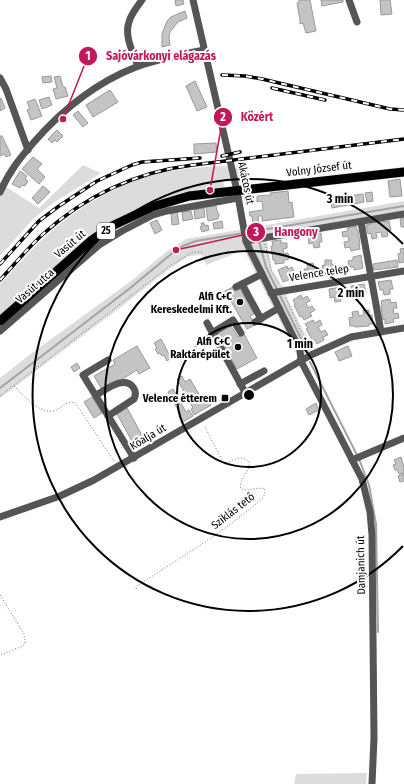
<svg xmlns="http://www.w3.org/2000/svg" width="404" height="784" font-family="'Fira Sans Condensed',sans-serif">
<rect width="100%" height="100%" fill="#fff"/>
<g fill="#dcdcdc">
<path d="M83 165 101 173 53 203 34 218 0 256V183L39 208Z"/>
<path d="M222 166 238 168 241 182 223 181 227 196 182 203 160 209 123 224 99 239 0 324V284C15 268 30 251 46 236 72 211 118 183 153 175 176 169 199 167 222 166Z"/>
<path d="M404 201V217L267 241 272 270 282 286H287V298L313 350 298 357 244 250 206 265 202 255 189 256 169 269 121 307 0 398V378L32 353 131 281 166 252 186 239Z"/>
<path d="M367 773 366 784H294L296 774Z"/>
</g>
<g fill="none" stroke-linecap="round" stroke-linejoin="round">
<g stroke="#a3a3a3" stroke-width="2">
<path d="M259 241 266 267 307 351"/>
<path d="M310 362 357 455"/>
<path d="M0 388 129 289 176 250 183 246 196 241 404 206"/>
<path d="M359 459 369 485 376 524 378 632"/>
</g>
</g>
<g fill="#c4c4c4" stroke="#999">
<path d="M175 0H183L184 4 176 6Z"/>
<path d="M299 0H310L316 31 306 33 303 23 300 24V20L297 3 299 2Z"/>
<path d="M321 0H343V2L322 6Z"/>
<path d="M380 0H390L392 14 381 15Z"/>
<path d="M185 11 187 18 178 22 170 32 169 37 170 45 162 47V34L167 21 171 17Z"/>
<path d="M51 76 52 82 43 83 42 77Z"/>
<path d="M60 76 63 87H65L68 96 56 99 53 89 57 88 54 77Z"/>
<path d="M195 81 207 107 197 111 186 86Z"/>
<path d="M110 90 118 102 93 117 86 105Z"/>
<path d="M49 97 52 105 42 109 39 100Z"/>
<path d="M1 98 5 108 0 111V99Z"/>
<path d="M35 99 42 116 31 120 27 110 30 109 27 102Z"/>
<path d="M78 111 88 123 83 127 73 115Z"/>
<path d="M57 130 63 136 57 142 55 140 52 143 48 139Z"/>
<path d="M0 136H2L11 155 6 157 5 154 0 156Z"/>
<path d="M216 143 217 152 194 154V144Z"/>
<path d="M33 157 42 164 37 169 45 177 39 184 22 169Z"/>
<path d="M20 171 27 176 25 179 28 181 25 186 22 185 20 188 12 184Z"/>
<path d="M400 179 402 196 390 197 388 181Z"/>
<path d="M43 186 50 192 38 204 32 198Z"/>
<path d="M288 191 289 203 292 202 294 217 262 221V216H258L259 224 253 225 252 216H250L249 212 263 210 262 201 257 202V196L271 195 270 193Z"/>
<path d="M372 192 373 201 367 202 365 193Z"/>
<path d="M363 194 364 202 332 208 331 204 344 202 343 197Z"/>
<path d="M216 206 217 211 219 214 218 219 208 221 206 207Z"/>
<path d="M204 208 205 217 195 219 194 210Z"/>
<path d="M191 211 193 219 183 221 182 212Z"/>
<path d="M177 212 179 224 172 225 171 213Z"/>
<path d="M404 218V227H401L400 219Z"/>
<path d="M157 220 162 230 155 234 150 223Z"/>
<path d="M222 221 223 228 214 229 213 223Z"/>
<path d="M384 221V222L389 221 391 230 387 231 388 236 382 237 381 232 376 233 377 238 372 239 371 233 368 234 366 225 371 224 370 223Z"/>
<path d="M201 223H204L205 226 208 225 209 230 202 232 200 227 202 226Z"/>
<path d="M356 226 357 230H358L360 244H359L360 249 351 251 350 247 345 248 344 242 349 241 348 236 343 237 342 232 348 231 347 228Z"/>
<path d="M321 233 322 242H319L320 247 314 248 313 243 309 244 308 235Z"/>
<path d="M281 240V243H287V248L283 249 284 254 288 253 289 259 284 260V263L275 264V260H273L271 246H273L272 241Z"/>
<path d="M404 248V262L399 263 398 254 401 253 400 249Z"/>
<path d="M361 255 363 268 354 270V267H349L348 261 353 260V257Z"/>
<path d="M325 260H331L332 265 336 264 337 273 324 275 322 266 325 265Z"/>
<path d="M397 260 398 267 374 270 373 264Z"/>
<path d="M313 263 314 268H318L319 276 306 278 304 269H308L307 264Z"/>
<path d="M287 266 288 269 292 267 295 273 290 275 291 279 283 282 278 270Z"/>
<path d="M391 280 393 289H390V294L384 295 383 290H380L378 282Z"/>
<path d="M364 284 366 293H363L364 298 357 299V294L353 295 351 286Z"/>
<path d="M233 287 235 291 240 288 254 314 250 316 255 325 247 329 225 291Z"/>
<path d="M342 287 344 296H340L341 301 335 302 334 297 330 298 329 289Z"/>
<path d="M301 295 302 299 307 296 310 301 306 303 308 308 312 306 315 310 310 313 312 316 304 320 302 316 300 317 294 305 295 304 293 300Z"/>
<path d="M390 299 391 303 396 302 397 308H393L394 314 398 313 399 318 393 319 394 322 385 324V319L383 320 381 306H382L381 301Z"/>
<path d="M363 310H369V315H372L373 324H369V326L355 327V326H350L349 318 353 317 352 312 358 311 359 316 364 315Z"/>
<path d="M313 320 315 323 320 320 322 325 318 327 321 332 325 330 328 335 323 337 324 340 317 344 315 340 313 341 306 329 308 328 305 324Z"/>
<path d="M231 326 238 337 244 334 257 358 237 369 217 334Z"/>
<path d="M161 339 171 358 167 361 164 355 162 356 160 353 158 354 155 349 157 348 154 343Z"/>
<path d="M137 346 150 368 139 374 137 370 108 388H101L94 376 115 364 113 360Z"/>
<path d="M348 346 352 356 339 361 335 352Z"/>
<path d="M77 363 80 368 74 372 71 367Z"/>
<path d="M182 376 185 382 190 379 203 401 208 399 211 405 194 415 191 409 193 408 177 379Z"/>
<path d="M173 389 186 412 189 410 193 416 183 422 179 416 181 415 168 392Z"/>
<path d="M92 397 102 413 94 418 84 402Z"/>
<path d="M316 403 319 410 309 415 306 409Z"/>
<path d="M127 408 144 439 134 445 117 414Z"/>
<path d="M401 457 404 467V473L399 474 397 470H395L393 465 396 464 394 460Z"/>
<path d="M404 474V481L400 482 398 476Z"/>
</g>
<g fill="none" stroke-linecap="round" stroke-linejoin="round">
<g stroke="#dbdbdb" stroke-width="10">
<path id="major" d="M0 321 92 240 114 225 152 207 189 196 404 172"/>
</g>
<g stroke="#777" stroke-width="1" stroke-dasharray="1 2" stroke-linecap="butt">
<path d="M265 244 271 270 279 284"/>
<path d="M286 298 308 348"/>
<path d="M14 386C24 395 33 408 47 411 60 414 66 397 76 404L114 461"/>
<path d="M0 396 119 305 171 265 193 252H202"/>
<path d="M136 589 137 586C180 558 224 532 263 498L265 493V489L262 488 245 490 241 489C238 479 251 472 249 462 242 454 233 460 224 464L204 425"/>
<path d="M0 595 24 634 25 643 23 646 0 655"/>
</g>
<g stroke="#555" stroke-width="7">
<path d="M193 0 237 191 246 241 250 250 300 350 301 361 362 479 370 512 372 535 374 738 372 784"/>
<path d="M349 0 357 22"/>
<path d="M138 66C133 53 124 36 129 22 131 14 137 7 142 0"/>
<path d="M0 78 6 89 28 150"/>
<path d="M0 192C9 172 19 159 34 142 62 110 95 83 136 67 157 59 181 55 204 50"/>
<path d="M361 222 381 332"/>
<path d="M246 241 404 214"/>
<path d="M242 284 261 319"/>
<path d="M236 287 262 274"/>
<path d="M271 293 404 271"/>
<path d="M255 322 279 308"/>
<path d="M207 323 246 394"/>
<path d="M0 331 99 245 122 231 153 215 167 211 238 198"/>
<path d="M212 333 233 320 241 333"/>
<path d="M108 360 83 375 134 458"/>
<path d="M240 384 264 371"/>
<path d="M96 395C106 390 124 375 133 387 136 391 136 395 134 399L108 416"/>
<path d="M352 460 404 438"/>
<path d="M0 517 60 496 94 480 311 355 351 337 404 328"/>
</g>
<use href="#major" stroke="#000" stroke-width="9"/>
<g stroke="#000" stroke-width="3.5">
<g id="rail">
<path d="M222 75 245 76 262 79 390 109 404 110"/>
<path d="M272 88 325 100"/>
<path d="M222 156 240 152"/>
<path d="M0 264 39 221 59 206 97 181 132 165 142 162 200 158"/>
<path d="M0 280C14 265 27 249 42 235 85 196 136 172 193 165L404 139"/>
</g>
</g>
<use href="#rail" stroke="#fff" stroke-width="2" stroke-dasharray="6" stroke-linecap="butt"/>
</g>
<g fill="none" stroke="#000" stroke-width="2">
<circle cx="249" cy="395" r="72"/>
<circle cx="249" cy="395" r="144"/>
<path d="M403 546A216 216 0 1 1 403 244"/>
</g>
<g fill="#000" stroke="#fff" stroke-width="1.5">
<circle cx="240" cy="302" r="4"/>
<circle cx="238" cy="347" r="4"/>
<rect x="221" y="394" width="8" height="8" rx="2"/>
</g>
<g text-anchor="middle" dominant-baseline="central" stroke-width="4" stroke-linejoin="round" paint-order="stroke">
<rect fill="#fff" stroke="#4c4c4c" stroke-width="1" x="97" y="223" width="18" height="16" rx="3"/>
<g font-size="10" font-weight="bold" fill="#000">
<text x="106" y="231">25</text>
</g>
<g font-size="11" fill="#000" stroke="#fff">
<text transform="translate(319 169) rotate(-7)">Volny József út</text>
<text transform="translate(246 183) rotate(78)">Akácos út</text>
<text transform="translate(70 244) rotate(-40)">Vasút út</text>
<text transform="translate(319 273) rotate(-9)">Velence telep</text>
<text transform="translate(35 286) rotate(-41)">Vasút utca</text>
<text transform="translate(148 437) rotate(-31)">Kőalja út</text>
<text transform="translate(233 511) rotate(-38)">Sziklás tető</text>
<text transform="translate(361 565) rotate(-91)">Damjanich út</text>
</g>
<g font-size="11" font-weight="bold" fill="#000" stroke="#fff" text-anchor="end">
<text x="232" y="296">Alfi C+C<tspan x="232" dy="13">Kereskedelmi Kft.</tspan></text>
<text x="230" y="341">Alfi C+C<tspan x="230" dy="13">Raktárépület</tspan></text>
<text x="217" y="398">Velence étterem</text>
</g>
</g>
<circle cx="249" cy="395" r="6" fill="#000" stroke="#fff" stroke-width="2"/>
<g font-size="12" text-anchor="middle" font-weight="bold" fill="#000" stroke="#fff" stroke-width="4" stroke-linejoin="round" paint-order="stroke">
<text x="340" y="203">3 min</text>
<text x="351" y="297">2 min</text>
<text x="300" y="348">1 min</text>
</g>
<path fill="none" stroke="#c2185b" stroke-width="1.5" d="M63 119L88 56M210 190L223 117M176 250L256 232"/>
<g fill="#c2185b" stroke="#fff" stroke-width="1.5">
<circle cx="63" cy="119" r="4"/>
<circle cx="210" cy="190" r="4"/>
<circle cx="176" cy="250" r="4"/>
<circle cx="88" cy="56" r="10"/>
<circle cx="223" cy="117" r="10"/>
<circle cx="256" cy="232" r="10"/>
</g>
<g font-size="12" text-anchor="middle" font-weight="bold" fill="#fff">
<text x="88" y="60">1</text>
<text x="223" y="121">2</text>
<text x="256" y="236">3</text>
</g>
<g font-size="12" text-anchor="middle" font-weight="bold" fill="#c2185b" stroke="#fff" stroke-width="4" stroke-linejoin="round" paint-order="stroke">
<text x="161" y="60">Sajóvárkonyi elágazás</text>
<text x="257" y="121">Közért</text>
<text x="296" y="236">Hangony</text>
</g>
</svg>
